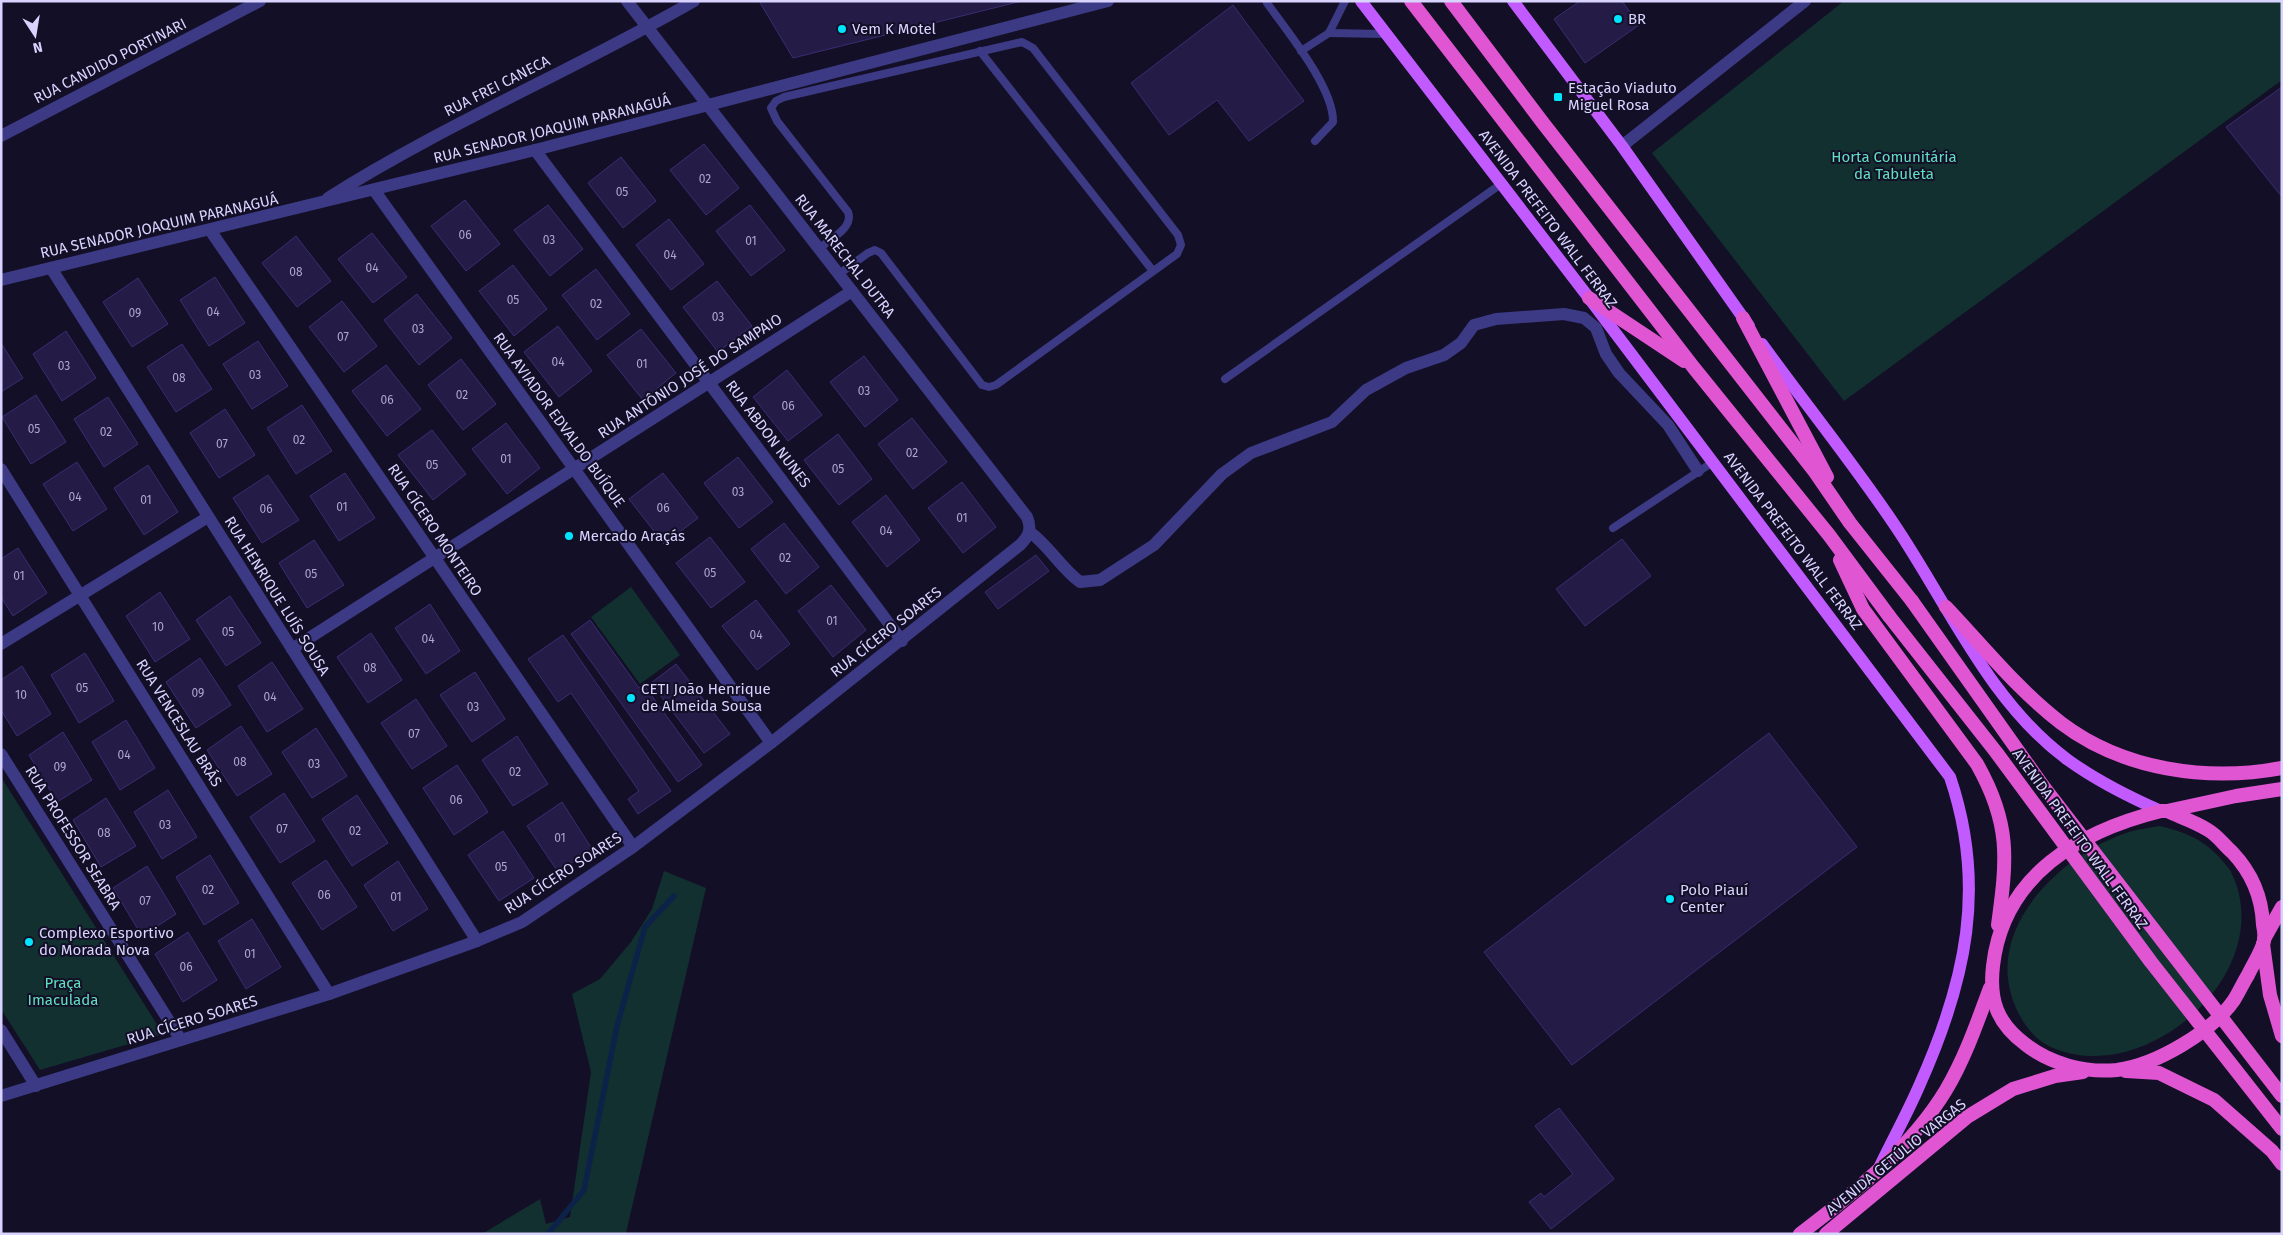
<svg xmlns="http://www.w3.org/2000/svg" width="2283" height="1235" font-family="'Fira Sans',sans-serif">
<rect width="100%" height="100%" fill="#130f26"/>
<g fill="#12302f">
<path d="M1844 1H2282V80L1844 401 1652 153Z"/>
<path d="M631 587 680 655 640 684 591 617Z"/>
<path d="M1 777 163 1034 40 1070 1 1009Z"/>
<path d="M2159 826C2191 833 2210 843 2230 870 2283 970 2142 1094 2047 1045 2029 1035 2016 1013 2011 994 1990 921 2066 852 2129 832 2139 829 2149 828 2159 826Z"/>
<path d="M664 871 706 888 626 1233 482 1234 540 1199 546 1224 570 1217 591 1072 572 994 600 979 631 942 652 909Z"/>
</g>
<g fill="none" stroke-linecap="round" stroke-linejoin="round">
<path stroke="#0c2248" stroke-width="5.5" d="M548 1234 584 1190 617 1026 645 927 674 896"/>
</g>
<g fill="#241b47" stroke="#3b2d73">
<path d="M759 1H1022L793 58Z"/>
<path d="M1580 1H1622L1639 25 1585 63 1554 19Z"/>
<path d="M1233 5 1304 101 1249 141 1217 100 1169 135 1131 83Z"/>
<path d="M2282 87V197L2226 127Z"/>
<path d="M704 144 739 188 706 215 670 170Z"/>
<path d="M621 157 656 201 623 228 588 183Z"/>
<path d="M465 200 500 244 466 271 431 226Z"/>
<path d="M548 205 583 249 550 276 514 230Z"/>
<path d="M750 205 785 250 751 276 716 231Z"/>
<path d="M669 219 704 264 671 290 636 245Z"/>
<path d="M372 233 407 277 373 303 338 259Z"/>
<path d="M296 236 331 281 297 307 262 263Z"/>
<path d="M513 265 547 309 514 336 479 291Z"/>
<path d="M596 269 630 314 597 340 562 295Z"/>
<path d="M215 277 245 323 209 346 180 300Z"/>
<path d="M138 278 168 324 132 347 103 302Z"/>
<path d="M717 281 752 326 718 352 683 307Z"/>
<path d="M417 294 452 338 419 365 384 320Z"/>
<path d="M342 301 377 346 344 372 309 327Z"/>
<path d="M558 326 592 371 559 397 524 352Z"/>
<path d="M641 329 676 373 643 400 607 355Z"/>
<path d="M66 331 96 378 62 401 33 354Z"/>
<path d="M258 341 288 386 252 409 223 364Z"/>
<path d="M1 343 23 378 1 392Z"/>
<path d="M182 344 212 389 176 412 147 367Z"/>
<path d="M864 356 898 400 865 427 830 382Z"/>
<path d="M461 359 496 404 463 430 428 385Z"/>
<path d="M386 365 421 409 387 436 352 391Z"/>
<path d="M787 370 822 415 788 441 753 397Z"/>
<path d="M36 395 66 442 31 464 2 417Z"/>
<path d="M108 397 138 444 104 467 74 419Z"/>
<path d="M302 405 332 451 296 474 267 428Z"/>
<path d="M225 409 255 455 219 478 190 433Z"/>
<path d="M912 418 947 462 913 489 878 444Z"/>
<path d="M506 423 540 468 507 494 472 449Z"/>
<path d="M432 430 466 474 433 500 398 455Z"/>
<path d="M838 434 872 479 839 505 804 460Z"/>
<path d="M738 457 773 502 739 528 704 483Z"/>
<path d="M77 462 107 509 73 531 43 484Z"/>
<path d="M148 465 178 512 144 535 114 488Z"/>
<path d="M345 473 375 518 339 541 310 496Z"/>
<path d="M663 473 698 518 664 544 629 499Z"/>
<path d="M268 475 299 520 262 543 233 498Z"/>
<path d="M962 482 996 527 963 553 928 508Z"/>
<path d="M886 495 920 540 887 567 852 522Z"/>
<path d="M784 523 819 567 786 594 751 549Z"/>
<path d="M710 537 745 582 711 608 676 563Z"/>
<path d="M1622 539 1651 576 1585 626 1556 589Z"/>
<path d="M314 540 344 585 307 608 279 563Z"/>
<path d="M18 548 47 593 13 616 1 597V559Z"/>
<path d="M1036 555 1049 571 998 609 985 592Z"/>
<path d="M831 585 866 630 833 657 798 611Z"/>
<path d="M160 592 190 639 155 662 126 616Z"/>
<path d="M230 596 261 643 226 666 196 620Z"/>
<path d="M756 600 790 644 757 670 722 626Z"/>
<path d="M430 604 460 651 426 674 395 628Z"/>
<path d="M590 620 639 688 644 685 702 765 678 782 571 634Z"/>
<path d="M371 633 402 680 368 703 337 657Z"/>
<path d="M563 635 671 791 638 814 628 799 639 791 571 693 558 702 528 659Z"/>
<path d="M85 653 114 701 79 723 51 675Z"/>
<path d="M200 658 231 705 196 728 166 682Z"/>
<path d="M272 662 303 709 267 732 238 686Z"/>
<path d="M676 664 730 734 704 753 651 683Z"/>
<path d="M22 666 51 714 17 736 1 710V680Z"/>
<path d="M475 672 505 719 472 742 440 695Z"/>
<path d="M416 699 447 746 412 769 381 723Z"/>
<path d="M126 720 155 768 120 790 92 742Z"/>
<path d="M241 726 272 774 237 796 207 750Z"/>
<path d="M316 728 347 776 312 798 282 752Z"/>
<path d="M63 732 92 780 57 802 29 755Z"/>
<path d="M1769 733 1857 847 1572 1065 1484 952Z"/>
<path d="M517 736 548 784 513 806 482 760Z"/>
<path d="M457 765 488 812 454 835 423 788Z"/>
<path d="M168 790 197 837 162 859 134 812Z"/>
<path d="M284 793 315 841 280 863 250 817Z"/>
<path d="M357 795 388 843 352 866 322 819Z"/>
<path d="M106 798 136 846 101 867 73 820Z"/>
<path d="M562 802 592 849 558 872 527 826Z"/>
<path d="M503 831 534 878 499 901 468 855Z"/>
<path d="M210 855 239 903 204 925 176 877Z"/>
<path d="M326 860 357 907 322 930 292 883Z"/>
<path d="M398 861 428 909 393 931 364 885Z"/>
<path d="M147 866 176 914 142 936 113 888Z"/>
<path d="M252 919 281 967 246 989 218 941Z"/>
<path d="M188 932 217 980 183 1002 155 954Z"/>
<path d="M1559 1108 1614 1179 1551 1229 1529 1202 1541 1193 1544 1197 1573 1174 1535 1126Z"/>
</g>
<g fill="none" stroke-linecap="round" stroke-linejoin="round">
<g stroke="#3d3a85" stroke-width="8">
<path d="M1267 3C1287 31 1334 88 1333 122L1315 141"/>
<path d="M1329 33 1385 34"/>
<path d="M980 51 1153 271"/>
<path d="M1301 51 1329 33 1345 1"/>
<path d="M819 249C830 239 854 228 848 212L777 121 771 108 776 101 784 97 1022 42 1033 48 1178 235 1181 245 1177 254 996 385 989 387 982 385 881 253 875 250 868 253 839 274"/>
<path d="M1225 379 1501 184"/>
<path d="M1613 528 1713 462"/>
</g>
<g stroke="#3d3a85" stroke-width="12">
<path d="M1 136 260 1"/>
<path d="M1622 146 1805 1"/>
<path d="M535 150 902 641"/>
<path d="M374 190 771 743"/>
<path d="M328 198C445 124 574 70 694 1"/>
<path d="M210 230 633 847"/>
<path d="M51 268 477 941"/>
<path d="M1 280 535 150 1108 1"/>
<path d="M1 469 329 994"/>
<path d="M1030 532C1051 548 1060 567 1080 582L1100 580 1154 545 1222 474 1251 453 1332 422 1366 390 1406 368 1444 355 1461 343 1474 325 1496 319 1564 314 1584 318 1596 328 1606 354 1619 373 1668 425 1698 471"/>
<path d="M1 644 208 517"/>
<path d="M292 649 852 291"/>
<path d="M1 754 181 1040"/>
<path d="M1 1030 36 1086"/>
<path d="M1 1096 329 994 477 941 522 922 633 847 771 743 1020 545C1029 536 1032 529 1027 517L627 1"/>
</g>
<g stroke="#c25bff" stroke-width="12">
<path d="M1361 1 1589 298 1950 777C1987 886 1966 981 1920 1084 1908 1112 1893 1139 1880 1166"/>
<path d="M1513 1 1622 146 1749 326"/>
<path d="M1762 344C1806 405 1854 464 1896 527 1949 606 1990 703 2068 760 2097 781 2129 797 2161 811"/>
</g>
<g stroke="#e055d1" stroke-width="14">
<path d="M1411 1 1694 368 1829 535 1889 616"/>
<path d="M1451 1 1543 123 1815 472 1850 523 1912 601"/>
<path d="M1589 298 1684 361"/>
<path d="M1743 318 1827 477"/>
<path d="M1840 560 1863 609 1977 764C2011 824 2007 859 1998 925"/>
<path d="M1946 607C1983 646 2018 690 2061 723 2123 770 2207 782 2282 768"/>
<path d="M2161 811H2167C2180 817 2196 822 2208 830 2217 835 2224 845 2232 852 2252 873 2262 896 2263 925 2264 930 2265 936 2264 941 2261 953 2253 964 2248 975 2243 983 2239 992 2234 1000 2212 1032 2156 1065 2117 1070 2085 1073 2050 1064 2025 1044 1997 1023 1989 1000 1993 966 2003 875 2080 831 2161 811Z"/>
<path d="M2167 811 2236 796 2282 789"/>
<path d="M2264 939 2282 907"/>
<path d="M2263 944 2270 995 2282 1036"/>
<path d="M2126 1071 2159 1073 2214 1100 2272 1151 2282 1164"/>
<path d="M1800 1234C1854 1193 1911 1148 1946 1090 1965 1058 1977 1023 1990 988"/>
<path d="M1826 1234 1967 1117 2013 1089 2055 1076 2083 1072"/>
</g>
<g stroke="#e055d1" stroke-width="14">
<path d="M1912 601 2043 786 2282 1096"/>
<path d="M1889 616 1996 752 2151 962 2282 1129"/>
</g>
</g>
<g fill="#00e5ff" stroke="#130f26" stroke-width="2">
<circle cx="1618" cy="19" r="5"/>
<circle cx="842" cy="29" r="5"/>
<rect x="1553" y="92" width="10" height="10" rx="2.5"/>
<circle cx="569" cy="536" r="5"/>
<circle cx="631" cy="698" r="5"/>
<circle cx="1670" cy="899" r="5"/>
<circle cx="29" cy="942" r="5"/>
</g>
<g text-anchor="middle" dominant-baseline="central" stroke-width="4" stroke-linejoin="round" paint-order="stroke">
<g font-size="12" fill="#aca6d1">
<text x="705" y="179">02</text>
<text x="622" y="192">05</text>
<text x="465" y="235">06</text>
<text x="549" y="240">03</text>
<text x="751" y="241">01</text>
<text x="670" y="255">04</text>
<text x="372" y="268">04</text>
<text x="296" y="272">08</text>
<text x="513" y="300">05</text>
<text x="596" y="304">02</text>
<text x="213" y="312">04</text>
<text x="135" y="313">09</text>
<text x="718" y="317">03</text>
<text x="418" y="329">03</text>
<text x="343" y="337">07</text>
<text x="558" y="362">04</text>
<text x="642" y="364">01</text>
<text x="64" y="366">03</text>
<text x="255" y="375">03</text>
<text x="179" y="378">08</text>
<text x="864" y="391">03</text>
<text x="462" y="395">02</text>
<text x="387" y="400">06</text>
<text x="788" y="406">06</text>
<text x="34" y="429">05</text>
<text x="106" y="432">02</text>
<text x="299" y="440">02</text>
<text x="222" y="444">07</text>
<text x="912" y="453">02</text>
<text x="506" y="459">01</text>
<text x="432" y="465">05</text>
<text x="838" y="469">05</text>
<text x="738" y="492">03</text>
<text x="75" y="497">04</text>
<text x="146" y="500">01</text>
<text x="342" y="507">01</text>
<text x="663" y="508">06</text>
<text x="266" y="509">06</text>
<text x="962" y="518">01</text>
<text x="886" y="531">04</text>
<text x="785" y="558">02</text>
<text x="710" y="573">05</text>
<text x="311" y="574">05</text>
<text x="19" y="576">01</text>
<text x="832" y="621">01</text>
<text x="158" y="627">10</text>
<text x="228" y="632">05</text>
<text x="756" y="635">04</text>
<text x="428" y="639">04</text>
<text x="370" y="668">08</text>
<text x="82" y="688">05</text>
<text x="198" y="693">09</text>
<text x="21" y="695">10</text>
<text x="270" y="697">04</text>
<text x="473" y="707">03</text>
<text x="414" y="734">07</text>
<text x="124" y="755">04</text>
<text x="240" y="762">08</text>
<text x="314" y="764">03</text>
<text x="60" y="767">09</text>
<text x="515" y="772">02</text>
<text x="456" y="800">06</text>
<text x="165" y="825">03</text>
<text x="282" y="829">07</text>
<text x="355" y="831">02</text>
<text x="104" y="833">08</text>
<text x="560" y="838">01</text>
<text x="501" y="867">05</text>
<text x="208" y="890">02</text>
<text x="324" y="895">06</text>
<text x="396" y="897">01</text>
<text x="145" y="901">07</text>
<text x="250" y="954">01</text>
<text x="186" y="967">06</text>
</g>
<g font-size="15" fill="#d9d4ff" stroke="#130f26" text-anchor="start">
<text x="1628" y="19">BR</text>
<text x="852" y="29">Vem K Motel</text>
<text x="1568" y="88">Estação Viaduto<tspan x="1568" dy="17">Miguel Rosa</tspan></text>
<text x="579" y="536">Mercado Araçás</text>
<text x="641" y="689">CETI João Henrique<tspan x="641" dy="17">de Almeida Sousa</tspan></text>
<text x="1680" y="890">Polo Piauí<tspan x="1680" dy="17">Center</tspan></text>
<text x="39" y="933">Complexo Esportivo<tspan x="39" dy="17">do Morada Nova</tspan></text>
</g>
<g font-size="15" fill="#d9d4ff" stroke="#130f26">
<text transform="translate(110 61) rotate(-27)">RUA CANDIDO PORTINARI</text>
<text transform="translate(497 86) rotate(-27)">RUA FREI CANECA</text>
<text transform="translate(552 129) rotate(-14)">RUA SENADOR JOAQUIM PARANAGUÁ</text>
<text transform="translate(1548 219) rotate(53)">AVENIDA PREFEITO WALL FERRAZ</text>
<text transform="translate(159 226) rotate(-13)">RUA SENADOR JOAQUIM PARANAGUÁ</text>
<text transform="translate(845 256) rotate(52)">RUA MARECHAL DUTRA</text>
<text transform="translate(690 376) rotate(-33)">RUA ANTÔNIO JOSÉ DO SAMPAIO</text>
<text transform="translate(559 420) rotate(54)">RUA AVIADOR EDVALDO BUÍQUE</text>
<text transform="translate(768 434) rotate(53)">RUA ABDON NUNES</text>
<text transform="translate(435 530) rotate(56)">RUA CÍCERO MONTEIRO</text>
<text transform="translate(1793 541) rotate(53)">AVENIDA PREFEITO WALL FERRAZ</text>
<text transform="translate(277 596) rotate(58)">RUA HENRIQUE LUÍS SOUSA</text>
<text transform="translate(886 632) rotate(-38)">RUA CÍCERO SOARES</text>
<text transform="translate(179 723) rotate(58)">RUA VENCESLAU BRÁS</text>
<text transform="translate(73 838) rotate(58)">RUA PROFESSOR SEABRA</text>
<text transform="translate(2080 839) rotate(54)">AVENIDA PREFEITO WALL FERRAZ</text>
<text transform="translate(563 873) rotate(-33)">RUA CÍCERO SOARES</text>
<text transform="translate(192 1020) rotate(-17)">RUA CÍCERO SOARES</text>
<text transform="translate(1896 1157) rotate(-39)">AVENIDA GETÚLIO VARGAS</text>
</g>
<g font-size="15" fill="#5fe0c0" stroke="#130f26">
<text x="1894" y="157">Horta Comunitária<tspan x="1894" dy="17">da Tabuleta</tspan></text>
<text x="63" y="983">Praça<tspan x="63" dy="17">Imaculada</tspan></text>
</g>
</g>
<rect width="2283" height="1235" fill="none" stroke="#d9d4ff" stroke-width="5"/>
<g transform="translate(35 35) rotate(168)" stroke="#130f26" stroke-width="4" paint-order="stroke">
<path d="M0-4L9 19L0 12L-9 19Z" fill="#d9d4ff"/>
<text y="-8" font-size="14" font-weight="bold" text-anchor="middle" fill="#d9d4ff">N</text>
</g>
</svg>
